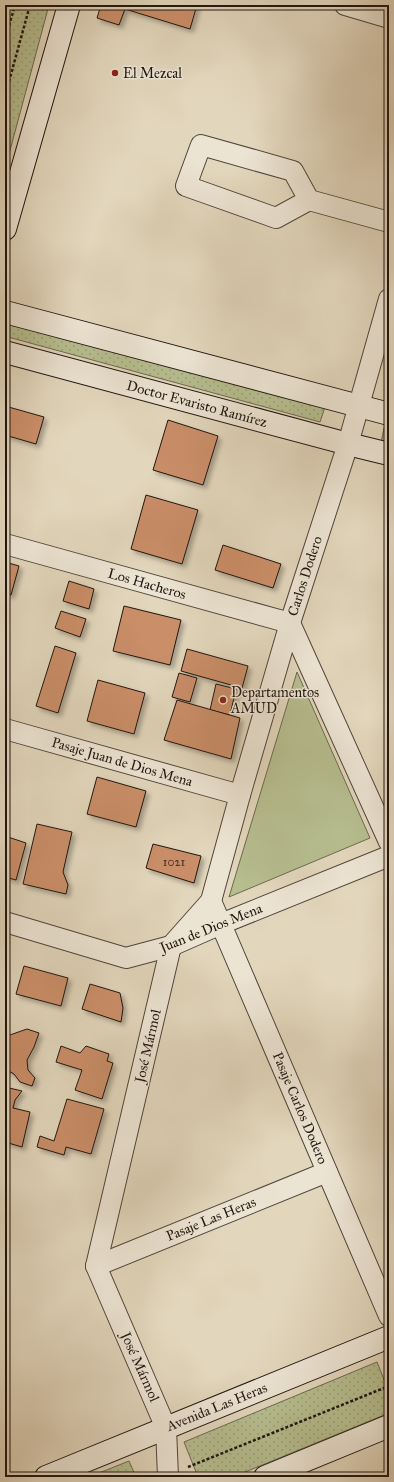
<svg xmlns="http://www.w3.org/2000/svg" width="394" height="1482" font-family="'IM FELL Great Primer',serif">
<defs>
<pattern id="grass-dots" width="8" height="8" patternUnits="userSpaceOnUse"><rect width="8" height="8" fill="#b6bd8f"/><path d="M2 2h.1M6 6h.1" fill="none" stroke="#9ca27a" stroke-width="1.8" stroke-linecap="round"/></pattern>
<filter id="shadow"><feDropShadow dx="3.5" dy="3.5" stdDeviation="2" flood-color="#0004"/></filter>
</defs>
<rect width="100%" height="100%" fill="#e2d6bc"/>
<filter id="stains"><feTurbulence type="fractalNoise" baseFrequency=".005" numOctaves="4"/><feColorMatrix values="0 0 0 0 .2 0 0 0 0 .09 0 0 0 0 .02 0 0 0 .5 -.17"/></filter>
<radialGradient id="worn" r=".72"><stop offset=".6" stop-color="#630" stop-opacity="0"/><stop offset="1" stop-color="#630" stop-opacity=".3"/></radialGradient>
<g fill="url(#grass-dots)" stroke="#6b6950">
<path d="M5 5H49L5 169Z"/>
<path d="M11 324 326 404 320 422 8 337C6 332 7 329 11 324Z"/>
<path d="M384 428 389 429V445L381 443Z"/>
<path d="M377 1362 389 1392V1413L233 1477H198L184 1442Z"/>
<path d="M129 1461 136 1477H89Z"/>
</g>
<path fill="#b6bd8f" stroke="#6b6950" d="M297 672 370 838 229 897Z"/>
<g fill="#ca8e69" stroke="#201510" filter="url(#shadow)">
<path d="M101 5H197L190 29 125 9 119 25 97 18Z"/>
<path d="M5 406 44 417 36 444 5 435Z"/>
<path d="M168 420 218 436 203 485 153 470Z"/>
<path d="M146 495 198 510 182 564 131 549Z"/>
<path d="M223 545 281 564 273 588 215 570Z"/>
<path d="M5 562 19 566 11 595 5 594Z"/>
<path d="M69 581 94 589 89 609 63 601Z"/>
<path d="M124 606 181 620 170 665 113 651Z"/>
<path d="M61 611 86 619 80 637 55 628Z"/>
<path d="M55 646 76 653 58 713 36 706Z"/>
<path d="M187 649 248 666 242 688 181 671Z"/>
<path d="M179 673 197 678 190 702 172 697Z"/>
<path d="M98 680 145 693 134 734 87 721Z"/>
<path d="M216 684 236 689 230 715 210 710Z"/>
<path d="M177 700 240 718 231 759 164 740Z"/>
<path d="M97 777 146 791 136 827 87 814Z"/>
<path d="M37 824 72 832 63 872 68 885 66 894 23 884Z"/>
<path d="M5 836 26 843 16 880 5 877Z"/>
<path d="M153 844 201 856 194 883 146 868Z"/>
<path d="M24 966 68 978 61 1006 16 994Z"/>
<path d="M90 984 120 993 123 1008 121 1022 82 1009Z"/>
<path d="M27 1029 39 1033 34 1047 27 1060 28 1070 35 1078 32 1086 20 1082 14 1074 5 1069V1046L7 1036Z"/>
<path d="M61 1046 80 1053 86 1046 109 1054 107 1061 113 1063 102 1099 75 1090 82 1070 56 1062Z"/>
<path d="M5 1087 22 1091 15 1100 13 1108 30 1112 22 1147 5 1142Z"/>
<path d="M67 1099 104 1109 91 1154 66 1147 64 1155 37 1147 40 1136 54 1141Z"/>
</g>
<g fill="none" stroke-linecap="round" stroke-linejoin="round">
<g stroke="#50453b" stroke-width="22">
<g id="street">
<path d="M345 5 389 18"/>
<path d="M309 200 276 218 186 186 201 145 293 171 309 200 389 222"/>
<path d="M5 544 290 623"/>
<path d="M290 623 389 842"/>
<path d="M5 729 240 795"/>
<path d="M211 901 389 1316"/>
<path d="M5 922 126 958 171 946 221 924 389 856"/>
<path d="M96 1266 327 1172"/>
<path d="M168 1477 166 1428 96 1266 171 946 211 901 240 795 290 623 348 444 389 299"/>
</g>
</g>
<g stroke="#201510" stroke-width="24">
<g id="secondary">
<path d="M5 229 69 5"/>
<path d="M5 312 389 414"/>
<path d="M5 352 348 444 389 454"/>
<path d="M46 1477 389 1337"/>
<path d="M265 1477 389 1426"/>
</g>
</g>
<g stroke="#201510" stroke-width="2.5" stroke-dasharray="3 2" stroke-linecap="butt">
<path d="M5 40 15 5"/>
<path d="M5 96 30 5"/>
<path d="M188 1467 389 1386"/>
</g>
<use href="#street" stroke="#ece4d3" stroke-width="20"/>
<use href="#secondary" stroke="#ece4d3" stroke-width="22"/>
</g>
<g fill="#8f2418" stroke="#ece4d3" stroke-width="1.5">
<circle cx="115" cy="73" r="4"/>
<circle cx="223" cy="700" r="4"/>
</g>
<g text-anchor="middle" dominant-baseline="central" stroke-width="3" stroke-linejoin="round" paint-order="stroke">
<g font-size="12" fill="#4a3326">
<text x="174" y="862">1021</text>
</g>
<g font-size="14" fill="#201510" stroke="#ece4d3" text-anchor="start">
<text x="123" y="73">El Mezcal</text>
<text x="231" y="692">Departamentos<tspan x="231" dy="16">AMUD</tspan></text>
</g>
<g font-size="14" fill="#201510" stroke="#ece4d3">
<text transform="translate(197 404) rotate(15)">Doctor Evaristo Ramírez</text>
<text transform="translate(305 576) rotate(-72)">Carlos Dodero</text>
<text transform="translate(147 584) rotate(16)">Los Hacheros</text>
<text transform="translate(122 762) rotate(16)">Pasaje Juan de Dios Mena</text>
<text transform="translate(211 928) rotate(-22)">Juan de Dios Mena</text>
<text transform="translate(148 1046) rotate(-77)">José Mármol</text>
<text transform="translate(300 1108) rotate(67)">Pasaje Carlos Dodero</text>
<text transform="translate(211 1219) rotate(-22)">Pasaje Las Heras</text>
<text transform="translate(140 1367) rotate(66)">José Mármol</text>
<text transform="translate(217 1407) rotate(-22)">Avenida Las Heras</text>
</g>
</g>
<rect width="394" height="1482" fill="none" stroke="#e2d6bc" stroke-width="20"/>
<rect x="6" y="6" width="382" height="1470" fill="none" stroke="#201510" stroke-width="2"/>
<rect x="10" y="10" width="374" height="1462" fill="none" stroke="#201510"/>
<rect width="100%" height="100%" filter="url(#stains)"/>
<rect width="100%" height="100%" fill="url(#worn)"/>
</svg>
